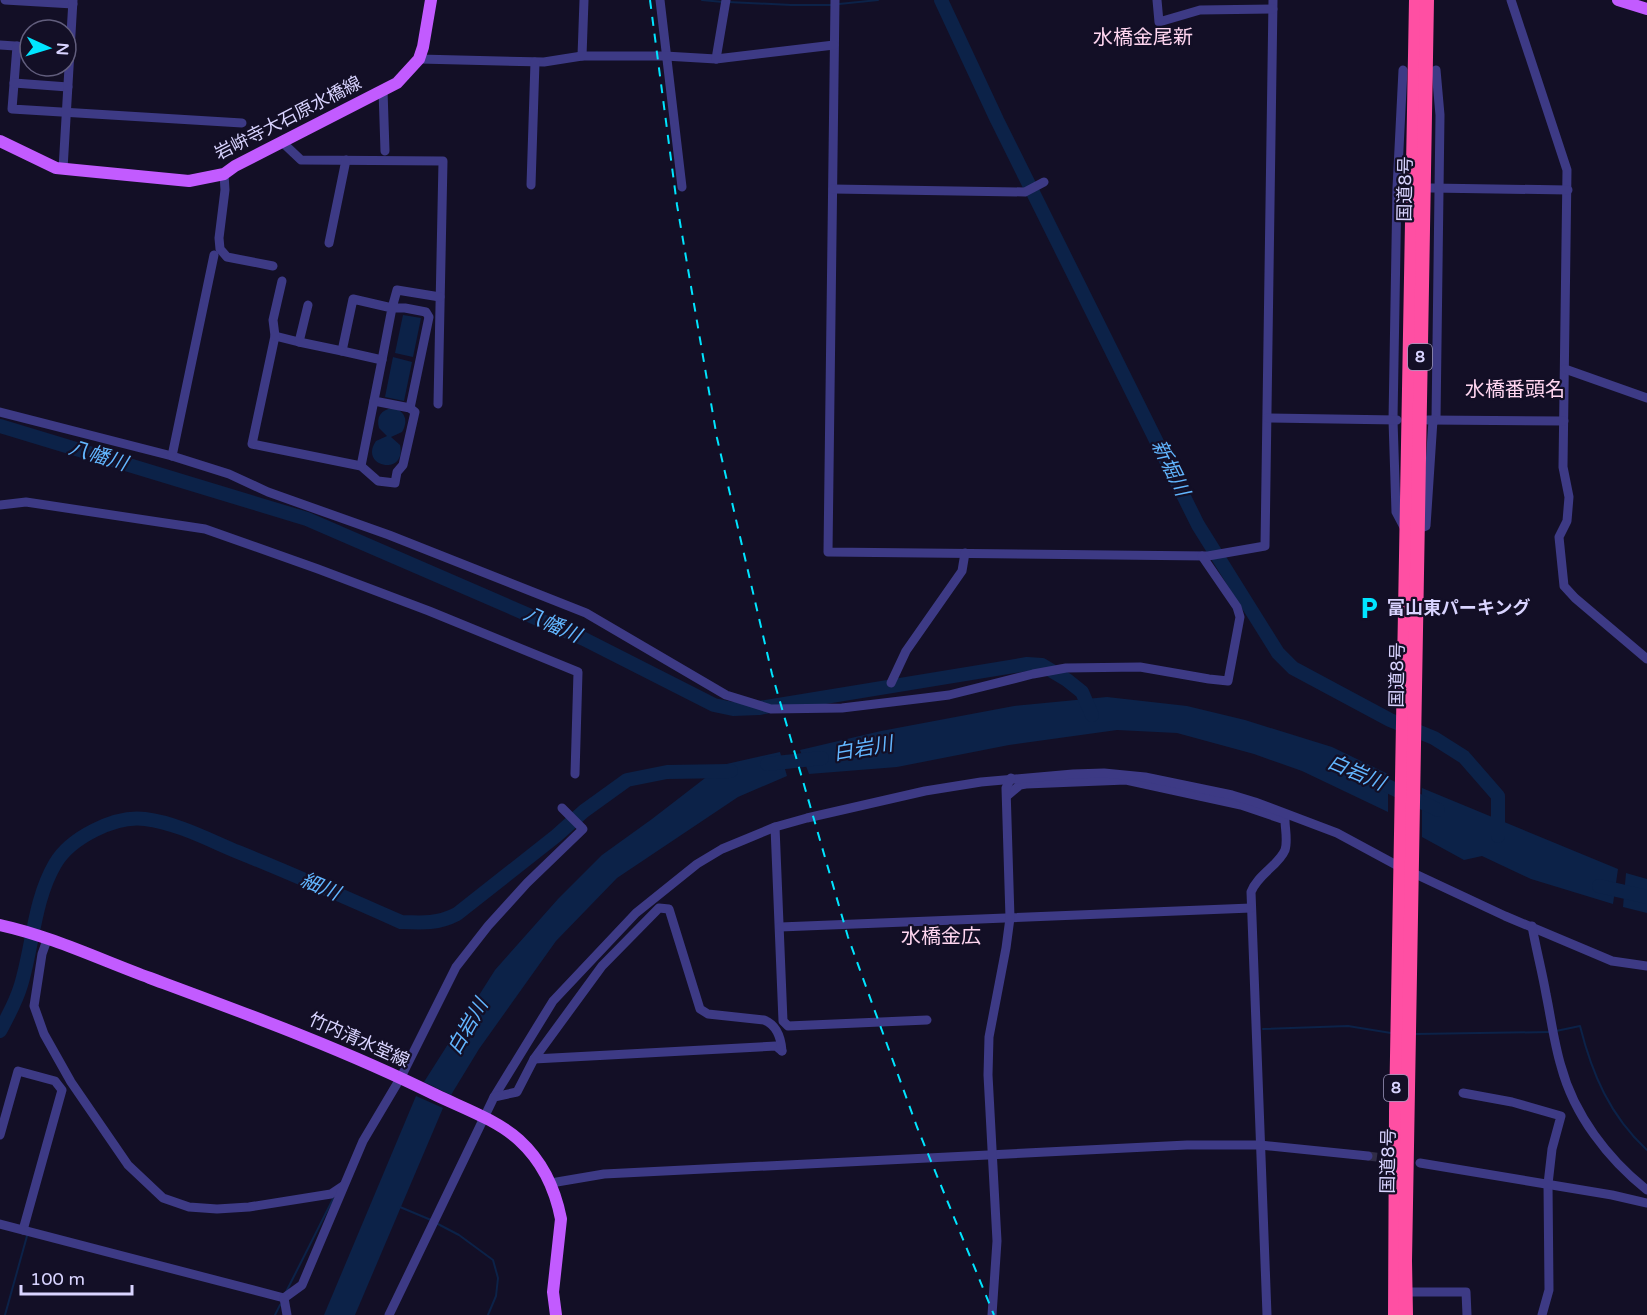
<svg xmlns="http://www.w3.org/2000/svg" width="1647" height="1315" font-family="'Varela Round','Noto Sans JP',sans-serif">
<rect width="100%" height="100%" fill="#130f26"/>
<g fill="#0c2248">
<path d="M403 315 421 318 413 357 395 353Z"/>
<path d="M393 357 412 362 404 401 385 397Z"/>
<path d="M392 408C405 410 409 421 402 432L391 437 400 445C407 477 358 467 376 441L387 436 379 428C376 417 381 410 392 408Z"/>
<path d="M1107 697 1187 706 1245 720 1332 747 1388 774V812L1302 771 1254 754 1177 733 1117 730 1009 745 897 767 809 774 800 750 881 731 1014 706Z"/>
<path d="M780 752 787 776 738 797 617 878 556 941 479 1049 451 1095 424 1082 495 970 558 899 602 855 652 819 722 765Z"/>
<path d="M1422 788 1618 869 1613 904 1531 879 1482 856 1464 860 1422 837Z"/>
<path d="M1626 873 1647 879V913L1623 907Z"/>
<path d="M416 1096 443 1108 355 1315H324Z"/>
</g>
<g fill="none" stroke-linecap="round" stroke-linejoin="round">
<g stroke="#0c2248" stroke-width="2">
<path d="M702 0 723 2"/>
<path d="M728 2 791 5H834"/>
<path d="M839 4 878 0"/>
<path d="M1263 1029 1348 1026 1391 1033"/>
<path d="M1556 1031 1580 1026C1592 1074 1610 1116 1647 1150"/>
<path d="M1415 1034 1550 1032"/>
<path d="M400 1207 431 1220"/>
<path d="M436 1223 459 1235 493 1260 498 1278 496 1296 488 1315"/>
<path d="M286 1292 333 1199"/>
<path d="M5 1315 27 1236"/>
<path d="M275 1315 280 1305"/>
</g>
<g stroke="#0c2248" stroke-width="14">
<path d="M941 0 997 120 1198 525 1278 653 1293 668 1390 720 1434 738 1464 757 1498 796V836"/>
<path d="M0 426 307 519 584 639 714 705 733 709 759 708 1027 664 1042 665 1067 680 1082 692 1092 715"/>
<path d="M767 764 822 758"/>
<path d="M1371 778 1438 810"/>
<path d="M1599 886 1647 897"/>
<path d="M0 1031C8 1016 16 1002 21 985 33 945 34 900 55 864 70 838 115 815 145 819 177 823 209 840 238 852 293 874 347 898 401 922 422 923 438 924 457 914L556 836 584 811 627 780 667 772 731 771"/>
</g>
<path stroke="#312d47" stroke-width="9" stroke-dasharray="9 4.5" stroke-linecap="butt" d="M1368 1156 1399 1160"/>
<g stroke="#3d3a85" stroke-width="9">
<path d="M5 0 73 4"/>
<path d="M660 0 682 187"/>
<path d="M835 0 828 552 1208 556 1265 546 1273 0"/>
<path d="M1157 0 1159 22 1200 10 1273 9"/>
<path d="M1511 0 1567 170 1563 467 1569 497 1567 521 1559 537 1564 586 1575 598 1647 659"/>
<path d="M0 45 30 47"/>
<path d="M17 46 12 109 242 123"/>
<path d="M582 56 584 0"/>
<path d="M419 59 544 62 582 56H665L716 59 834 45"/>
<path d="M716 59 726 0"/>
<path d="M1403 70 1397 188 1393 420 1396 512 1405 529"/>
<path d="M14 83 68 87"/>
<path d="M383 90 385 151"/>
<path d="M282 142 301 160 443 161 438 404"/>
<path d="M63 169 73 0"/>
<path d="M224 174 225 190 219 238 220 249 227 257 273 266"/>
<path d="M531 185 535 62"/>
<path d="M1431 188 1568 190"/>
<path d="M833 189 1025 192 1044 182"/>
<path d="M329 243 346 160"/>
<path d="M308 305 299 342 275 336 252 444 361 466 378 481 395 483 397 472 403 465 415 412 410 408 429 317 426 312 405 308H392L382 360 342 351 353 299 392 308 397 290 440 297"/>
<path d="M275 336 273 320 282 281"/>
<path d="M299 342 342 351"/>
<path d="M1565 369 1647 398"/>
<path d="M374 401 410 408"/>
<path d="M0 412 172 456 229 474 268 492 389 535 586 613 726 695 771 709 842 708 925 698 949 695 1033 674 1066 668 1140 667 1209 679 1228 681 1240 617 1237 607 1202 556"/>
<path d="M1268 418 1397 420"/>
<path d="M1428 420 1564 421"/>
<path d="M1436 420 1440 115 1436 70"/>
<path d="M172 456 214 255"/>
<path d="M361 466 382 360"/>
<path d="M0 505 26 502 205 529 318 569 429 611 578 672 575 774"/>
<path d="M1418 529 1426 526 1433 420"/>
<path d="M891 683 906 651 962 571 965 553"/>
<path d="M1008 795 1020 785 1026 784 1126 780 1241 805 1285 820C1285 829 1288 841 1285 850 1279 865 1257 875 1251 892L1267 1315"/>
<path d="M775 827 783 1021 788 1026 927 1020"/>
<path d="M1411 872 1505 916 1612 961 1647 966"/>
<path d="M1532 926C1536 949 1542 971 1546 994 1551 1018 1554 1043 1561 1066 1574 1115 1608 1159 1647 1190"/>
<path d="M780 927 1251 908"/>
<path d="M47 940 42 954 34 1006 44 1034 71 1082 128 1165 163 1198 189 1207 217 1209 249 1207 331 1194 343 1186"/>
<path d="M534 1059 776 1046 782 1051"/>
<path d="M1463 1093 1512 1102 1561 1116 1552 1149 1548 1184 1549 1290 1542 1315"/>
<path d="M494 1097 553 1001 636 913 697 864 722 849 775 827 807 818 925 791 981 782 1073 774 1104 773 1145 777 1232 795 1255 802 1337 833 1400 867"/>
<path d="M0 1135 18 1071 55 1081 62 1090 23 1230"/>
<path d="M1420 1163 1612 1195 1647 1203"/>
<path d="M551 1183 604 1174 1187 1145H1260L1368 1156"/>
<path d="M0 1224 284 1298"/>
<path d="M1406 1292H1466L1467 1315"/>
<path d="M284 1298 302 1285 363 1141 401 1077 456 967 488 926 527 883 583 829 562 808"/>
<path d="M284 1298 287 1315"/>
<path d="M389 1315 494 1097 517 1092 534 1059 602 966 659 908 669 909 700 1009 708 1014 764 1020C777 1025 781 1037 782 1051"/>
<path d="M992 1315 997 1241 988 1075 989 1037 1006 948 1010 918 1006 788 1011 778"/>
</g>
<g stroke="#c25bff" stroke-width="12">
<path d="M1618 0 1647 9"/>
<path d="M0 141 56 168 76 170 189 181 224 174 235 166 397 83 419 59 423 47 431 0"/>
<path d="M0 925C51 936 101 960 150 978 247 1014 343 1049 436 1095 463 1108 497 1120 519 1140 542 1161 555 1188 561 1219L553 1292 556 1315"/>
</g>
<g stroke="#ff4fa3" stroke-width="14">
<path d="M1395 1315 1396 1112 1416 0"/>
<path d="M1406 1315 1405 1261 1427 0"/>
</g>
<path stroke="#00e5ff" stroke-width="2" stroke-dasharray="9 8" stroke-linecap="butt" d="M650 0 677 205 717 438 772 674 848 937 917 1127 994 1315"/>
</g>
<defs>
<g id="parking-bare" transform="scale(1.8)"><path d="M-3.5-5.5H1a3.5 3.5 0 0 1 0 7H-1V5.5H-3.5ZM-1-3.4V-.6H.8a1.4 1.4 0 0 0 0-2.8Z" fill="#00e5ff" stroke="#130f26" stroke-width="2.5" paint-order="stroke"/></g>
</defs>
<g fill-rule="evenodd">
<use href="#parking-bare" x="1369" y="608"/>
</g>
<g text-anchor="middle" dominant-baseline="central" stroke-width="4.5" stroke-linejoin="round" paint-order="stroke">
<g fill="#130f26" stroke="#9e99be" stroke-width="1.5">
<rect x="1408" y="344" width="24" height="26" rx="4.5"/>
<rect x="1384" y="1075" width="24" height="26" rx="4.5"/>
</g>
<g font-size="16" font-weight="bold" fill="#d9d4ff">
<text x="1420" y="357">8</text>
<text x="1396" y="1088">8</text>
</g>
<g font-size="18" fill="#d9d4ff" stroke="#130f26">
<text transform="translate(288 118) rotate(-27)">岩峅寺大石原水橋線</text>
<text transform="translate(1405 189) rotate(-89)">国道8号</text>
<text transform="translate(1397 675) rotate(-89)">国道8号</text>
<text transform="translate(359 1040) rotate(24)">竹内清水堂線</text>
<text transform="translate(1388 1161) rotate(-89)">国道8号</text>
</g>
<g font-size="18" font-weight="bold" fill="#d9d4ff" stroke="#130f26" text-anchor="start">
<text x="1387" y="608">富山東パーキング</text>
</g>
<g font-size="20" fill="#ffd6f0" stroke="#130f26">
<text x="1143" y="38">水橋金尾新</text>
<text x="1515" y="390">水橋番頭名</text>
<text x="941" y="937">水橋金広</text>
</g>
<g font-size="20" font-style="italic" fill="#62b6ff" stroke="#130f26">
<text transform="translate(98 456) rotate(17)">八幡川</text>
<text transform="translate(1170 468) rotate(64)">新堀川</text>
<text transform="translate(552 625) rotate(24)">八幡川</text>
<text transform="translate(863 749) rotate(-10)">白岩川</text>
<text transform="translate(1356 773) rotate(23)">白岩川</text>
<text transform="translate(320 887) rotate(23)">細川</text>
<text transform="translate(468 1027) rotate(-60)">白岩川</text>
</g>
</g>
<g transform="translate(48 48) rotate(94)"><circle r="28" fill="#130f26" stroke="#625e7d" stroke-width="1.5"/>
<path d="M0-4.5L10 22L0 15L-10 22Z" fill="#00e5ff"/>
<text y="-9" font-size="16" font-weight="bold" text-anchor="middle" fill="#d9d4ff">N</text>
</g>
<path d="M21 1285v9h111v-9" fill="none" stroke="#d9d4ff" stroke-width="3"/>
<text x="30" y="1285" font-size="18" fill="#d9d4ff" stroke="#130f26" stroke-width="4.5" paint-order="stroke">100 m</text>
</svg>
